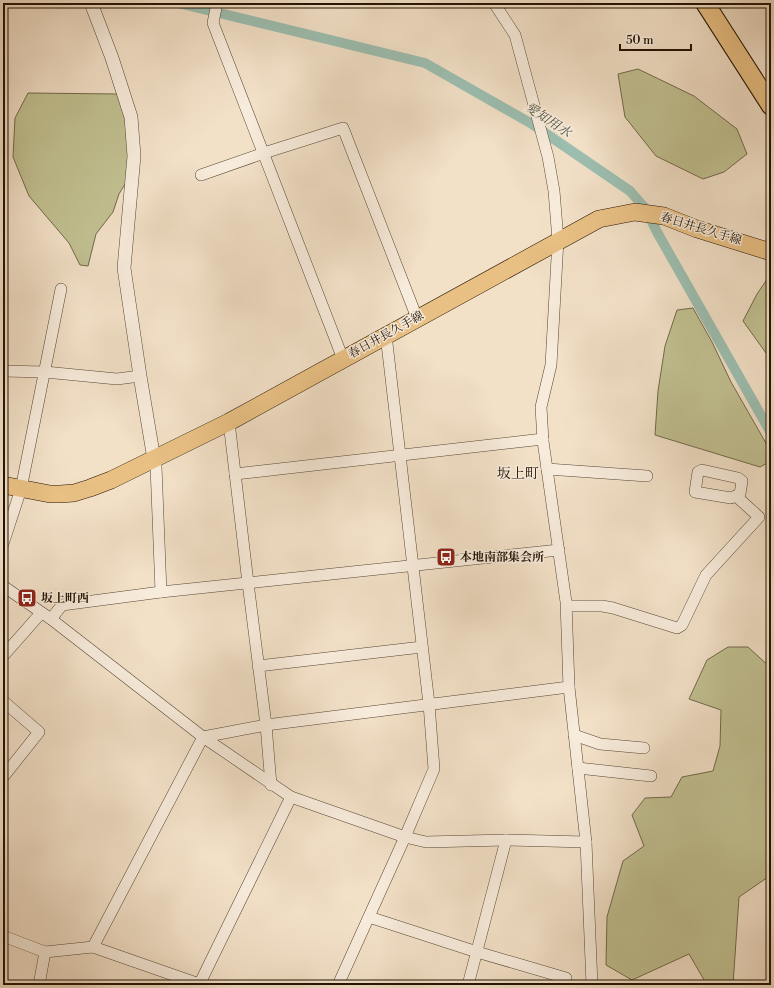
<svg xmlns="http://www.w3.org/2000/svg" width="774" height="988" font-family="'Libre Bodoni','Noto Serif JP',serif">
<rect width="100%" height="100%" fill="#f2e0c7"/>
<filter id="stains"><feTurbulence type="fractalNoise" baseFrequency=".005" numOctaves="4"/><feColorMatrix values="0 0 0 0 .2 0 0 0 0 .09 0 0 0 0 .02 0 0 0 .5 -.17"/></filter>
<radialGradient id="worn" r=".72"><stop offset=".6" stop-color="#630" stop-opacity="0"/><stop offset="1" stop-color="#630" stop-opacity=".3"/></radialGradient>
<g fill="#c1c091" stroke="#72694a">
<path d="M638 69 694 96 737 129 747 154 724 172 703 179 656 156 625 117 618 74Z"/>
<path d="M28 93 117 94 126 116 128 150 127 181 119 194 113 212 96 234 88 266 80 265 69 243 29 196 13 157 15 118Z"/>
<path d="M770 275H771V360L743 321 757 294Z"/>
<path d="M693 308 712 342 731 382 771 452V461L760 467 655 435 658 391 665 346 677 310Z"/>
<path d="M728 647H748L771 668V875L739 897 733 985H707L689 954 632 980 606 965 607 917 623 861 644 846 632 815 645 798 671 797 682 777 713 771 720 746 721 710 689 699 707 660Z"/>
</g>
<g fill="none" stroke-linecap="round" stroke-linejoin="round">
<path stroke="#9cbeb0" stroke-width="10" d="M178 3 425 63 532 124 630 191 645 208 657 232 771 433"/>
<g stroke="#564634" stroke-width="12">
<g id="minor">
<path d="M217 3 213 23 343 359"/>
<path d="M494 3 515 35 548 157 554 191 558 240 551 365 541 407 543 441 566 602 569 687 586 842 592 985"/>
<path d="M201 175 264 153 343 128 417 318"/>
<path d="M3 371 45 372 117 379 140 376"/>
<path d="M229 422 248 583 266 725 271 785"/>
<path d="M154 459 156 466 161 592"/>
<path d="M547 469 647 476"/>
<path d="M702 470 738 478 742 481 740 494 731 498 695 492 698 472Z"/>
<path d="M235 474 543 439"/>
<path d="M3 544 21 489 61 289"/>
<path d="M3 586 51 619 203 737 291 797 405 837 426 842 506 840 586 842"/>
<path d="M567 606H602L613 608 677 628 682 625 706 575 759 517 736 496"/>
<path d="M51 619 62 605 161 592 559 550"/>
<path d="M3 656 41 613"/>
<path d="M258 666 422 647"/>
<path d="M3 701 39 732 4 776 3 775"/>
<path d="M574 735 600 744 644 748"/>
<path d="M203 737 266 725 569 687"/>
<path d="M578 768 651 776"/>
<path d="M369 917 477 952 566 978"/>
<path d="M3 936 45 952 93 947 202 985"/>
<path d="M93 947 203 737"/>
<path d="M39 985 45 952"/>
<path d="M199 985 291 797"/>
<path d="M338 985 405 837 434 769 429 704 386 335"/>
<path d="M468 985 506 840"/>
</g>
</g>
<g stroke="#564634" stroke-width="14">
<path id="tertiary" d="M91 3 112 58 131 117 134 156 124 268 140 376 154 459"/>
</g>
<g stroke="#221203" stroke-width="18">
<path id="primary" d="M3 485 50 494H60L74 493 90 488 111 480 229 422 599 219 635 212 664 216 697 229 771 252"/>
</g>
<g stroke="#221203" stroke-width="20">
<path id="trunk" d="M705 3 771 106"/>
</g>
<use href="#minor" stroke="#f7ebdb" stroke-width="11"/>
<use href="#tertiary" stroke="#f7ebdb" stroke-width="13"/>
<use href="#primary" stroke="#e9c084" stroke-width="17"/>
<use href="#trunk" stroke="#e9c084" stroke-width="18"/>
</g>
<defs>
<g id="bus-square" transform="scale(1)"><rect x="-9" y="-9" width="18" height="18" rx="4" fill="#8f2418" stroke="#f7ebdb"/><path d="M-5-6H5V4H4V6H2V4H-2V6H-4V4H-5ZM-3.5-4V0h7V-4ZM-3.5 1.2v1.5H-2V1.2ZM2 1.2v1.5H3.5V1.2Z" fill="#fff"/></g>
</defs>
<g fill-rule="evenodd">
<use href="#bus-square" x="446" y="557"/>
<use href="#bus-square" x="27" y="598"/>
</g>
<g text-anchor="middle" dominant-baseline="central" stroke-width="3" stroke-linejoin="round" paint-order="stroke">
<g font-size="12" fill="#221203" stroke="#f7ebdb">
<text transform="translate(701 229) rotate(17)">春日井長久手線</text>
<text transform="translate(386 335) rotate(-29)">春日井長久手線</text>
</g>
<g font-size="12" font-weight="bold" fill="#221203" stroke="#f7ebdb" text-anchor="start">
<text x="460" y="557">本地南部集会所</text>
<text x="41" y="598">坂上町西</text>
</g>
<g font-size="13" font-style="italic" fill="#4d4e40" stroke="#f7ebdb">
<text transform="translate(548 120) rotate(33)">愛知用水</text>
</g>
<g font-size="14" fill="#221203" stroke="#f7ebdb">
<text x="518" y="474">坂上町</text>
</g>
</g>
<rect width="774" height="988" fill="none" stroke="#f2e0c7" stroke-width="16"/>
<rect x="4" y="4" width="766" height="980" fill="none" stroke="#221203" stroke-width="2"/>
<rect x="8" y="8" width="758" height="972" fill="none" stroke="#221203"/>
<path d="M620 44v6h71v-6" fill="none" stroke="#221203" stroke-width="2"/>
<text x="626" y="44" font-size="12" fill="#221203" stroke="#f7ebdb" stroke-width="3" paint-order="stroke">50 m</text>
<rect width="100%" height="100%" filter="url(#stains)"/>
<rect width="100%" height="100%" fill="url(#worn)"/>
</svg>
